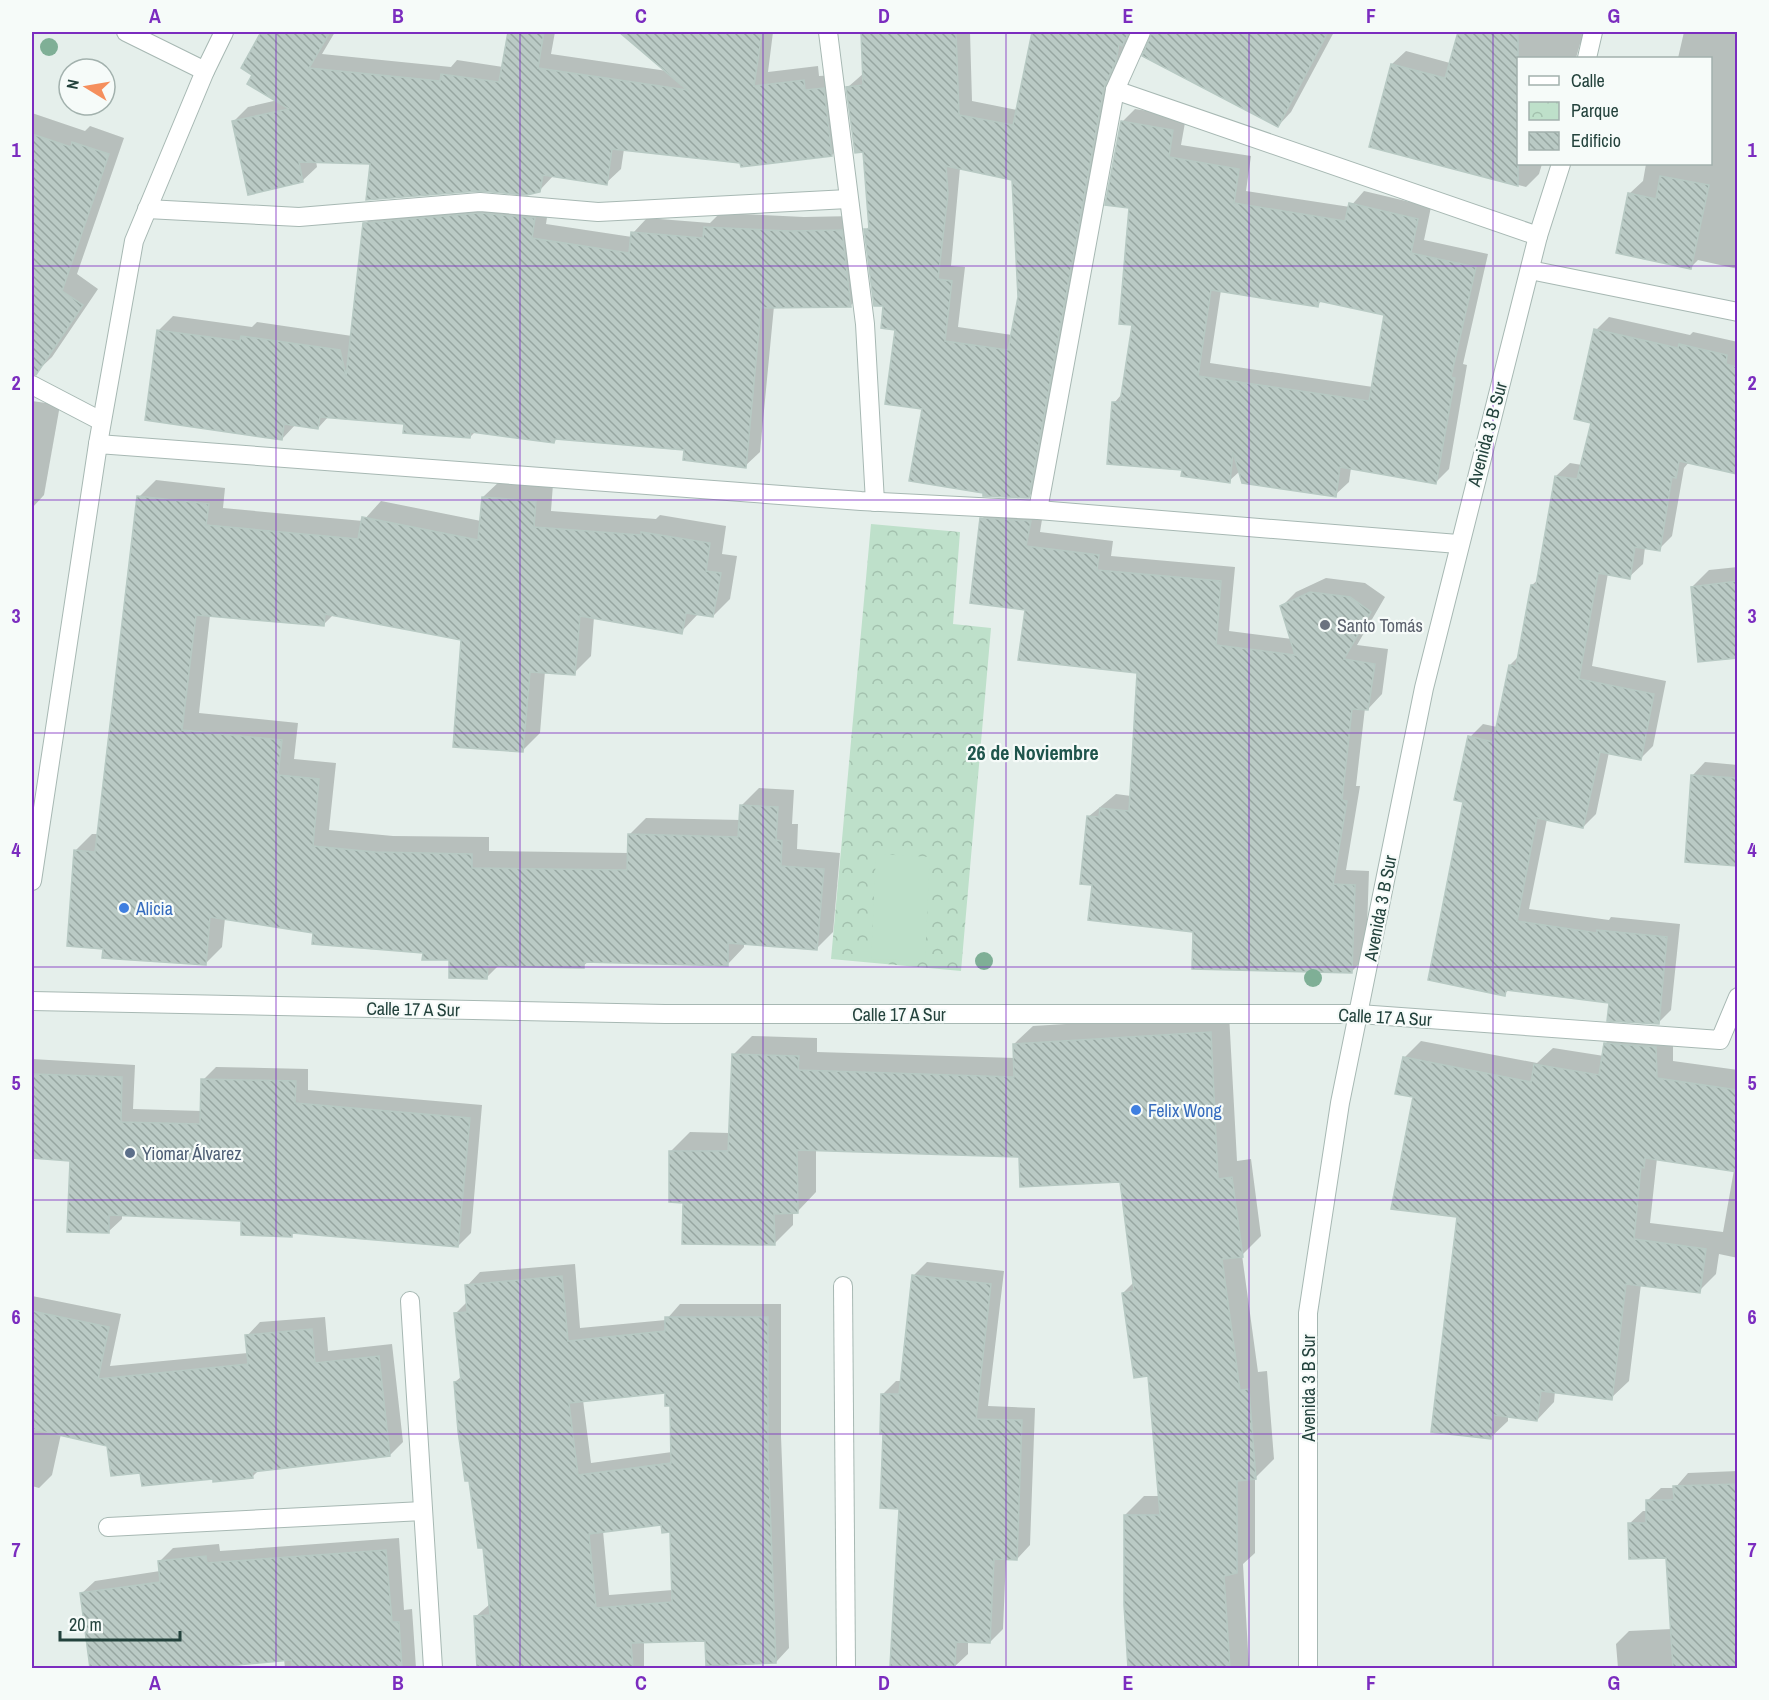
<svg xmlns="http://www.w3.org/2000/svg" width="1769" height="1700" font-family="'Archivo Narrow',sans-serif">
<defs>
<pattern id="park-crowns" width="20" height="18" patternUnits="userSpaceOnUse" patternTransform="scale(1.5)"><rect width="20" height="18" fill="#bee0ca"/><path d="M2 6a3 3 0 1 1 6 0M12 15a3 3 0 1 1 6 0" fill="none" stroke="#a3c1ae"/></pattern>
<pattern id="building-back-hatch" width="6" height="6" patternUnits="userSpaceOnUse" patternTransform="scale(1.5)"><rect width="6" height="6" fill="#bacac5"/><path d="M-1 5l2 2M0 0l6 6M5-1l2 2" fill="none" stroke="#97a6a1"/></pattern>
</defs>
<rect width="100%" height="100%" fill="#e5efeb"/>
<path fill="url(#park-crowns)" d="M871 524 960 532 953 624 991 628 961 971 831 959Z"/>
<path fill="#bee0ca" d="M876 854 930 857 925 961 871 959Z"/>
<g fill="#0003" fill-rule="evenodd">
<path d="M263 32H335L322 54 451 67 457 60 503 67 510 32H555L551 54 667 71 622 32H773L768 72 818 66 819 76 838 75 846 140 832 155 741 162 624 149 621 169 606 183 554 175 539 191 372 162 316 161 317 167 302 181 233 122 248 107 278 100 254 74 243 67Z"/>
<path d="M862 32H970L972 101 1017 110 1034 32H1135L1042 483 1028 497 923 408 897 329 885 305 866 230 870 225 864 151 848 87 864 73ZM960 168 1014 179 1019 297 1012 335 958 327 965 267 951 266Z"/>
<path d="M1174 32H1334L1291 112 1278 126 1159 63Z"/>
<path d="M1460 32H1589L1580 44 1576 58H1518V164H1542L1539 174 1526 187 1371 146 1392 64 1406 51 1450 63Z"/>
<path d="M1684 32H1738V269L1698 260 1691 267 1629 194 1643 181 1646 164H1710V58H1678Z"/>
<path d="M1135 109 1186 117 1181 145 1251 156 1246 191 1350 207 1364 191 1431 207 1424 240 1488 254 1463 364 1467 365 1449 469 1435 483 1351 468 1349 482 1335 495 1240 471 1229 481 1184 469 1114 403 1122 394 1133 324 1131 206 1122 122ZM1221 290 1317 305 1323 300 1386 314 1373 387 1210 363Z"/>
<path d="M32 113 85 131 90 126 124 138 77 274 98 289 52 357 35 373H32Z"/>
<path d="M549 204 546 224 632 237 633 233 647 218 710 223 720 213 804 217 856 216 865 291 851 305 774 306 760 452 745 466 685 449 557 438 554 442 475 432 470 437 405 423 329 416 318 428 296 424 282 439 159 330 173 316 252 327 257 322 352 336 365 224 380 209Z"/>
<path d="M1609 317 1690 335 1693 332 1738 342V472L1689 462 1684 468 1672 536 1659 549 1645 547 1643 564 1629 577 1608 573 1592 666 1666 681 1653 746 1640 759 1609 752 1596 814 1583 827 1547 819 1529 909 1609 920 1611 917 1680 924 1671 1010 1658 1023 1611 1002 1510 989 1504 994 1470 737 1483 724 1497 727 1510 665 1519 656 1532 585 1539 579 1556 476 1570 463 1582 465 1593 421 1596 330Z"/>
<path d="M32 401 60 405 44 495 32 508Z"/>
<path d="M156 480 225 488 223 508 363 521 381 501 481 521 483 497 501 480 553 484 551 511 656 519 660 515 726 526 722 554 737 556 730 599 713 616 699 613 681 632 594 617 591 656 574 673 545 671 540 733 523 750 463 639 334 614 323 625 210 615 199 713 298 723 294 759 336 763 329 830 393 836 489 837V851L629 853V835L646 818 741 820V806L759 788 794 790 792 824H798L797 849 840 853 833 932 816 949 744 943V947L727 965 589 961 583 966 499 965 487 977 450 959 424 952 225 918 222 947 205 964 104 948 75 851 92 834H99L139 497Z"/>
<path d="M996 504 1044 507 1040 532 1113 541 1111 556 1235 567 1229 631 1292 639 1282 606 1296 592 1326 578 1365 583 1385 597 1357 645 1388 649 1382 694 1368 709 1365 708 1356 786H1360L1346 870 1369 871 1366 957 1351 972 1195 931 1093 883 1088 817 1116 794 1131 796 1138 672 1026 608 982 519Z"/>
<path d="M1738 567V656L1700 661 1692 587 1709 570Z"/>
<path d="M1705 762 1738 765V864L1687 861 1692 776Z"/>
<path d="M1229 1014 1237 1161 1251 1159 1261 1236 1242 1255 1258 1372 1267 1371 1274 1459 1255 1478V1553L1243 1564 1249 1668H1129L1125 1605V1515L1144 1496H1160L1150 1374 1123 1293 1135 1281 1122 1180 1020 1155 816 1149V1192L798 1211H793V1225L774 1244 685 1201 671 1151 690 1132 730 1133 733 1055 752 1036 817 1038V1052L1015 1058 1014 1044 1033 1026Z"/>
<path d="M1623 1026 1673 1030V1061L1738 1070V1258L1719 1254 1716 1274 1699 1291 1641 1284 1629 1381 1611 1398 1555 1391 1554 1402 1537 1420 1508 1416V1421L1490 1438 1459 1216 1415 1096 1404 1058 1421 1041 1537 1063 1553 1048 1604 1056 1605 1044ZM1657 1158 1734 1170 1723 1232 1650 1223Z"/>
<path d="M32 1059 135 1065 133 1109 202 1111 203 1080 216 1067 308 1069V1090L482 1105 471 1233 458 1246 295 1232 291 1235 242 1219 122 1214V1219L108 1232 71 1159 32 1156Z"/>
<path d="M927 1262 1004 1271 988 1406 1035 1408 1030 1545 1017 1559 1006 1558 1003 1629 990 1642 968 1641V1654L954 1667 900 1507 885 1433 883 1394 896 1381H902L914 1275Z"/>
<path d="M575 1264 580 1328 666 1320 680 1304H781V1436L789 1648 776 1662 706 1640 644 1641V1668H479L475 1617 490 1604 485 1546 455 1382 462 1376 456 1313 468 1301 467 1286 480 1272ZM666 1392 671 1404 672 1452 591 1463 583 1400ZM663 1523 672 1531 673 1590 609 1595 603 1531Z"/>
<path d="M32 1296 121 1314 110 1366 248 1353 247 1336 260 1322 325 1317 328 1351 392 1344 403 1442 390 1455 259 1470 252 1477H214L142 1472 109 1444 61 1434 52 1475 39 1488 32 1486Z"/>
<path d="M1738 1471V1668H1618L1616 1644 1629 1631 1672 1629 1667 1557 1629 1524 1643 1511H1648L1647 1501 1661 1488H1675L1688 1473Z"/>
<path d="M399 1538 404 1610 412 1609 416 1668H285L284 1659 230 1664V1668H91L81 1594 95 1581 160 1571 159 1562 173 1548 219 1544 220 1551Z"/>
</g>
<g fill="url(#building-back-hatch)" stroke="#b7c9c3" stroke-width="1.5" fill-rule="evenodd">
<path d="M261 32H330L309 68 440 81 441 74 499 82 508 32H544L538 68 687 90 619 32H762L754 86 804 80 805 90 824 88 832 156 741 167 740 163 612 149 607 185 543 175 540 192 527 195 479 191 366 200 370 164 299 162 303 182 248 195 232 121 289 109 247 84 252 75 241 68Z"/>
<path d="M861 32H956L959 115 1013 125 1032 32H1129L1122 46 1119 44 1116 61 1104 88 1029 498 983 496V493L909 481 922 409 885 404 895 330 881 328 883 306H874L864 229H869L863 152 855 153 846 87 863 85ZM946 166 1012 180 1018 297 1008 350 945 341 952 281 938 279 948 194Z"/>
<path d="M1152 32H1328L1278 127 1142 56Z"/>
<path d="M1458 32H1518V186L1369 147 1391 64 1445 78Z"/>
<path d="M1121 121 1173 130 1169 157 1239 169 1234 203 1345 221 1349 203 1418 219 1411 253 1476 267 1451 377 1455 378 1436 484 1340 467 1336 497 1242 483 1233 452 1230 483 1181 476 1182 470 1107 464 1112 402H1120L1132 325 1119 324 1129 208 1105 205ZM1211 290 1318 307 1319 301 1384 315 1369 401 1198 376Z"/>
<path d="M32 134 71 147 72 142 109 154 62 291 83 305 36 375 32 374Z"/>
<path d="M1660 176 1709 185 1691 269 1616 253 1628 193 1656 199Z"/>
<path d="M480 213 535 218 532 238 629 253 631 232 703 238 704 227 789 231 842 230 851 307 761 308 746 468 683 460 684 450 555 439 554 443 471 432 470 438 403 433 404 424 320 417 318 429 284 424 282 440 145 420 157 330 240 341 241 336 340 350 346 376 363 223Z"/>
<path d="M1594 329 1678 348 1679 344 1727 355 1726 364 1737 367V474L1679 461 1676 478 1672 477 1660 551 1635 547 1630 579 1598 573 1579 679 1654 694 1641 760 1600 752 1583 828 1537 818 1517 921 1597 933V930L1667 937 1659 1024 1607 1021 1609 1003 1506 990 1505 996 1428 980 1463 802 1454 800 1468 736 1493 742 1509 665 1516 666 1531 585H1536L1555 476 1577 479 1591 423 1574 419Z"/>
<path d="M137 496 209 504 206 525 358 539 362 517 478 540 482 497 536 501 534 527 641 535V532L710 543 706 571 721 573 713 617 686 613 682 634 580 616 575 675 530 672 523 752 453 747 461 640 325 614 324 626 196 615 182 730 282 740 278 775 319 779 313 846 375 852 472 854V868L627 870 628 834 738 837 740 805 778 807 776 840 782 841 781 866 824 869 817 950 728 943V966L584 962V968L488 966 487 979 449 978V960H422L423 953 312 944 313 933 210 917 206 965 102 958 103 949 67 946 74 850 95 852Z"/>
<path d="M980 518 1031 521 1026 546 1099 555 1097 570 1221 581 1216 645 1295 655 1280 606 1310 592 1350 597 1371 612 1344 659 1375 664 1368 710 1352 709 1342 800 1347 801 1333 884 1355 885 1352 973 1192 969 1193 932 1088 920 1092 885 1080 884 1087 816 1099 817 1100 808 1129 811 1137 673 1018 660 1025 610 970 603Z"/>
<path d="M1737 581V658L1698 662 1691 587Z"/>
<path d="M1691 775 1737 778V866L1685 862Z"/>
<path d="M1211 1032 1218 1179 1232 1177 1243 1257 1222 1259 1240 1390 1249 1389 1256 1479 1237 1481V1573L1224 1576 1230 1668H1128L1124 1605V1515H1160L1148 1376 1134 1378 1122 1293 1134 1291 1120 1182 1020 1187 1019 1157 797 1150 798 1213 774 1214 775 1245 682 1244 683 1203 669 1202V1151H728L732 1054 799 1056 798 1070 1014 1077 1013 1044Z"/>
<path d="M1604 1043 1656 1047 1657 1078 1737 1090V1172L1645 1158 1644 1168 1641 1167 1634 1239 1706 1249 1700 1293 1626 1284 1612 1400 1541 1391 1537 1421 1494 1415 1491 1439 1431 1432 1457 1217 1391 1209 1413 1097 1395 1094 1403 1057 1531 1082 1534 1064 1599 1075Z"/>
<path d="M32 1074 122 1077 121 1122 200 1124 201 1079 296 1081 295 1103 470 1118 458 1247 292 1233V1237L241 1235V1221L109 1215V1233L67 1232 70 1161 32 1158Z"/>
<path d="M912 1275 991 1284 976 1419 1022 1420 1017 1560 994 1559 990 1643 956 1642 955 1668 890 1666 899 1509 880 1508 883 1434H880L881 1394H899Z"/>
<path d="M562 1276 568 1341 665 1331V1317H768V1450L776 1663 706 1666 705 1641 631 1643 633 1668H477L474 1616 490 1615 483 1548H478L469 1481H465L458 1431 454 1382 461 1381 454 1313 467 1312 465 1285ZM665 1393V1406H670L671 1463 578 1475 569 1403ZM661 1525 662 1533 670 1532 672 1602 596 1608 589 1534Z"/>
<path d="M32 1311 109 1327 98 1379 248 1364 245 1335 312 1329 315 1363 379 1356 390 1456 252 1472 253 1478 213 1482V1479L142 1486 140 1473 111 1476 107 1446 32 1429Z"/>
<path d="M1737 1484V1668H1673L1666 1558 1629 1559 1628 1523H1646V1500H1674L1673 1486Z"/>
<path d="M386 1550 392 1622H399L402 1668H292L291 1660 205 1668H90L80 1593 160 1582 158 1561 206 1556 207 1563Z"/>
</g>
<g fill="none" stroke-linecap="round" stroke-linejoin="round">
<g stroke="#a7b8b3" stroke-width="20">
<g id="minor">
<path d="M126 32 205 71"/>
<path d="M828 32 865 324 875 502"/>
<path d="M1587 58 1593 32"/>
<path d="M1115 90 1538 236"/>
<path d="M147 209 299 217 480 202 598 212 848 199"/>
<path d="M1530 270 1738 312"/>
<path d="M32 385 101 421"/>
<path d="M98 444 134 241 205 71 224 32"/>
<path d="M1038 510 1115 90 1141 32"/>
<path d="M32 881 98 444 861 501 1038 510 1458 544"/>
<path d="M32 1001 665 1014H1359L1720 1040 1738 997"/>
<path d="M843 1286 846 1668"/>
<path d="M410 1301 433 1668"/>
<path d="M108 1527 423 1511"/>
<path d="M1308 1668V1313L1340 1103 1424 688 1538 236 1561 164"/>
</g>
</g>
<use href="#minor" stroke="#fff" stroke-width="18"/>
</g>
<g fill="#7faf96">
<circle cx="49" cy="47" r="9"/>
<circle cx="984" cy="961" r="9"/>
<circle cx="1313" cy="978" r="9"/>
</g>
<path fill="none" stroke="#7b2cbf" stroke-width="1.5" stroke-opacity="0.55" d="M276 32V1668M520 32V1668M763 32V1668M1006 32V1668M1249 32V1668M1493 32V1668M32 266H1738M32 500H1738M32 733H1738M32 967H1738M32 1200H1738M32 1434H1738"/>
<circle fill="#6b7280" stroke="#f6fbf9" stroke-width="2" cx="1325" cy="625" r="6"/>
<g fill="#3f7fe0" stroke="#f6fbf9" stroke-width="2">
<circle cx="124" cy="908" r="6"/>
<circle cx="1136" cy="1110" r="6"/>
</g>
<circle fill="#5c6f8a" stroke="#f6fbf9" stroke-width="2" cx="130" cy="1153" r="6"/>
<g text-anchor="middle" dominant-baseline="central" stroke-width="4.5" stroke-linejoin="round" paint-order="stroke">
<g font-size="18" fill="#23423c" stroke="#f6fbf9">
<text transform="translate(1487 434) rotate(-75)">Avenida 3 B Sur</text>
<text transform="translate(1380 908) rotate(-79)">Avenida 3 B Sur</text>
<text transform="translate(413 1009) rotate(1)">Calle 17 A Sur</text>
<text x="899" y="1014">Calle 17 A Sur</text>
<text transform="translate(1385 1017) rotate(3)">Calle 17 A Sur</text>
<text transform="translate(1308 1388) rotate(-90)">Avenida 3 B Sur</text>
</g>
<g font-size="18" fill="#5b616d" stroke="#f6fbf9" text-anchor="start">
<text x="1337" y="625">Santo Tomás</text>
</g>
<g font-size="18" fill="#366cbe" stroke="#f6fbf9" text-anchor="start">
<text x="136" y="908">Alicia</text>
<text x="1148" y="1110">Felix Wong</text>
</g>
<g font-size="18" fill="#4e5e75" stroke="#f6fbf9" text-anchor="start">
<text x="142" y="1153">Yiomar Álvarez</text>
</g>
<g font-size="20" font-weight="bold" fill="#1e554c" stroke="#f6fbf9">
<text x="1033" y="752">26 de Noviembre</text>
</g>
</g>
<rect width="1769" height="1700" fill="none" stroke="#f6fbf9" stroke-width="66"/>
<rect x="1517" y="57" width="195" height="108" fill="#f6fbf9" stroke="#a2b1ad" stroke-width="1.5"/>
<rect x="1529" y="76" width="30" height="9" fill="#ffffff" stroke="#a2b1ad" stroke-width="1.5"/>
<text x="1571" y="87" font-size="18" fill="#23423c">Calle</text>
<rect x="1529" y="102" width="30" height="18" fill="url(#park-crowns)" stroke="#a2b1ad" stroke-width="1.5"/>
<text x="1571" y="117" font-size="18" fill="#23423c">Parque</text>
<rect x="1529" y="132" width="30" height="18" fill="url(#building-back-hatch)" stroke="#a2b1ad" stroke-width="1.5"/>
<text x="1571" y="147" font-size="18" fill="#23423c">Edificio</text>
<g transform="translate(87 87) rotate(281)"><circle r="28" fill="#f6fbf9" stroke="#a2b1ad" stroke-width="1.5"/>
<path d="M0-4.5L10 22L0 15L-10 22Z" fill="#f58f5d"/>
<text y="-9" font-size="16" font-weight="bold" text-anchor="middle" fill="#23423c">N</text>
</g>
<path d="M60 1631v9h120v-9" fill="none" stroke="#23423c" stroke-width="3"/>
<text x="69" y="1631" font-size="18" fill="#23423c" stroke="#f6fbf9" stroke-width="4.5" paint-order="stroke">20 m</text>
<rect x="33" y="33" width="1703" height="1634" fill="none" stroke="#7b2cbf" stroke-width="2"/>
<g font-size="20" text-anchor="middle" font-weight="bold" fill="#7b2cbf">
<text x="155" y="23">A</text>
<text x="398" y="23">B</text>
<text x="641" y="23">C</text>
<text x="884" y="23">D</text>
<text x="1128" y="23">E</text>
<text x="1371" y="23">F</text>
<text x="1614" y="23">G</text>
<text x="16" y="157">1</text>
<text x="1752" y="157">1</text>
<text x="16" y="390">2</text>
<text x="1752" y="390">2</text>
<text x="16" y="623">3</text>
<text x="1752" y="623">3</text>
<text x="16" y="857">4</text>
<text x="1752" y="857">4</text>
<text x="16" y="1090">5</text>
<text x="1752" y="1090">5</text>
<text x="16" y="1324">6</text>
<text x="1752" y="1324">6</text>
<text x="16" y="1557">7</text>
<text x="1752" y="1557">7</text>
<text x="155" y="1690">A</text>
<text x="398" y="1690">B</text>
<text x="641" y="1690">C</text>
<text x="884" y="1690">D</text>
<text x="1128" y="1690">E</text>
<text x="1371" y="1690">F</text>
<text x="1614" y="1690">G</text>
</g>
</svg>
